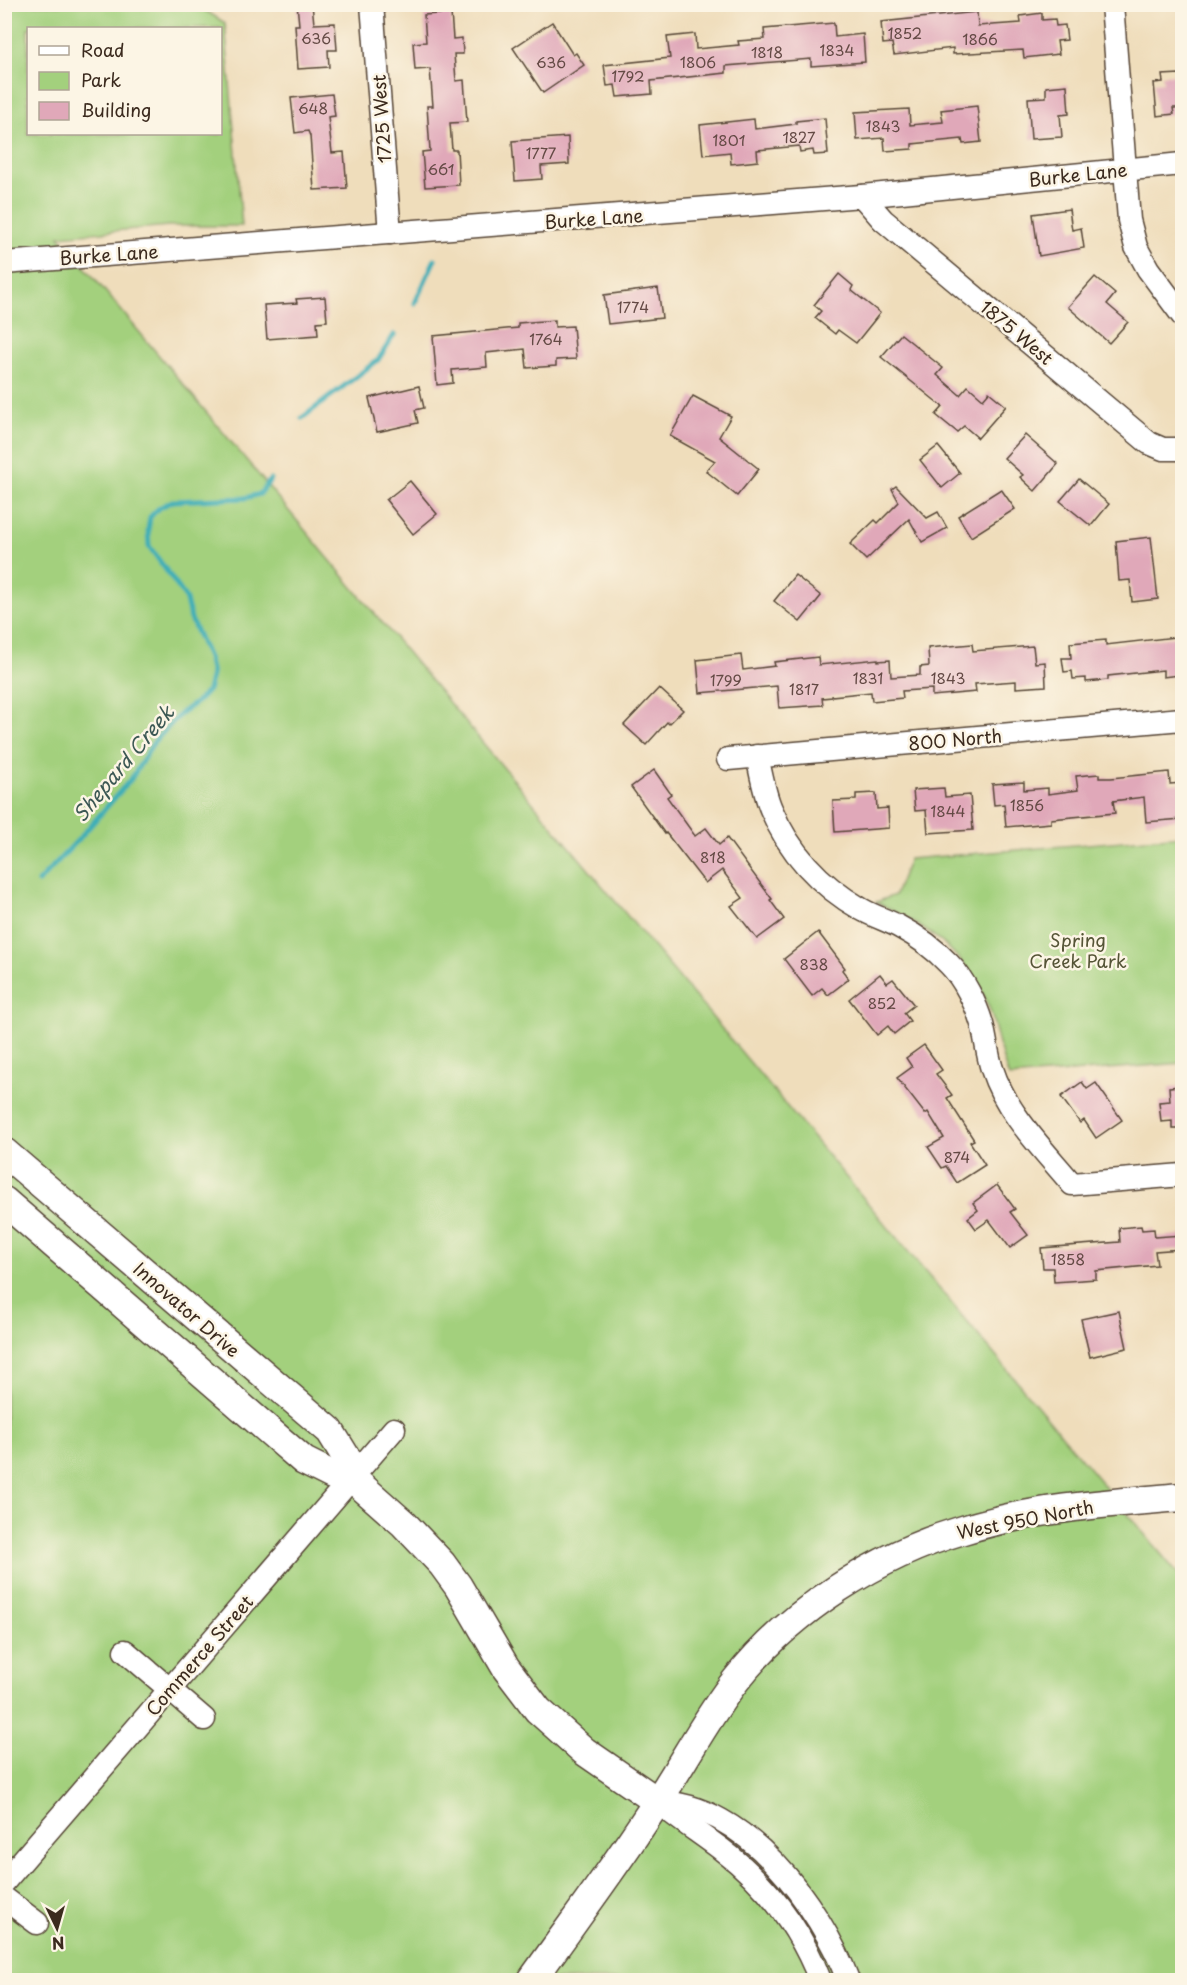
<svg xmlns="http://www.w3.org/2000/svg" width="1187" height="1985" font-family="'Playpen Sans',sans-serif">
<rect width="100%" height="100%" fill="#fcf5e5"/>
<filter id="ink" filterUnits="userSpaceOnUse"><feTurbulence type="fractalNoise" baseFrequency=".0167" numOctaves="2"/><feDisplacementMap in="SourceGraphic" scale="12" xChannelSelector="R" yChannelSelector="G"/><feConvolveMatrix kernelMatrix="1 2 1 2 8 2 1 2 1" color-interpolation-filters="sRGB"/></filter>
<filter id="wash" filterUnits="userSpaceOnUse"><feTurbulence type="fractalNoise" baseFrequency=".008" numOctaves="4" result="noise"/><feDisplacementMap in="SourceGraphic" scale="24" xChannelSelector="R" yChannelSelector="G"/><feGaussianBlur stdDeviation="1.35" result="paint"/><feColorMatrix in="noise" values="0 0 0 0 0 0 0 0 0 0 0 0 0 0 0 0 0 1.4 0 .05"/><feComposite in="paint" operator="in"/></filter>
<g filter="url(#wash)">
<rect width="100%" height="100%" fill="#efddbb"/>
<g fill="#a3d07d" stroke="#6f7d4e" stroke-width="1.5" fill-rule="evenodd">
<path d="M5 5H197L225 23 242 226H168L59 236 1182 1579V1980H5ZM28 28H220V134H28Z"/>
<path d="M1182 836V1063L1009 1077C1000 1055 997 1032 990 1010 969 954 927 927 876 902L895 895 909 859Z"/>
</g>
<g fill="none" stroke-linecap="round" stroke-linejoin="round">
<g stroke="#3daeb7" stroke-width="5">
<path d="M415 303 435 259"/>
<path d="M302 418 378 360 394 335"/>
<path d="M38 882 77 841 131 779 154 742 182 712 198 701 208 690 212 675 209 660 191 619 185 597 149 546 148 530 150 517 159 508 172 501 245 498 260 494 270 480"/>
</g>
</g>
<g id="blocks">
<g fill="#e0a8b9">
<path d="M297 4H312L314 24 335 23 337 50H328L329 67 298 69 295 25H299Z"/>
<path d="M977 12 978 26 1021 23 1020 16 1042 13V20L1055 19 1056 26 1065 25 1067 40 1057 41 1059 54 1024 58 1023 50 953 54V48L894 55 892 43 883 44 881 22Z"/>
<path d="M451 13 453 39 462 38 463 54H454L456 81 464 80 467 122 450 123 452 150H457L459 185 425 187 422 152 430 151 427 106H433L430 69 415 70 413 43 426 42 424 15Z"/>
<path d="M552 22 573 55 576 53 584 65 543 93 513 48Z"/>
<path d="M834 23 835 37 863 34 865 62 811 66V59L726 66V73L651 81 652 94 617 97 615 85 607 86 604 65 670 58 667 37 695 34 696 49 739 45 738 41 765 39 764 29Z"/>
<path d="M1180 74 1181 81H1182V108H1173L1174 114 1157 116 1154 83 1163 82 1162 75Z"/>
<path d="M1067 85 1069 114 1060 115 1062 137 1031 139 1028 98 1046 97V87Z"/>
<path d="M332 94 335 116 328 117 332 153 344 152 347 188 314 190 310 136 308 131 295 133 291 98Z"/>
<path d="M977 106 981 142 963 144 962 139 912 144V149L885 151 884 138 857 140 855 112 909 109 910 125 943 122 941 110Z"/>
<path d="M825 118 828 154 814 155 813 150 800 152 799 146 757 150 758 161 731 164 730 152 703 155 700 125 754 119 755 129 796 124V121Z"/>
<path d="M568 137 569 164 541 166 542 179 515 181 512 141Z"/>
<path d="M1069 209 1072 230 1081 228 1084 248 1039 256 1033 214Z"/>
<path d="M839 274 853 286 851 290 880 313 856 343 838 330 835 334 815 318 821 311 814 305Z"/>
<path d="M1095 277 1115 294 1107 304 1128 322 1109 343 1068 307Z"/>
<path d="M658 288 662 318 608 324 604 295Z"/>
<path d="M325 297 327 321 317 322 318 335 267 339 264 305 297 303 296 299Z"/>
<path d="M555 320V327L573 326 576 359 556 360V366L527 368 525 349 486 353 487 367 452 370 453 383 437 385 433 336 518 328V323Z"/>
<path d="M901 334 943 368 937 375 960 395 968 386 983 399 989 392 1006 406 978 438 964 426 957 432 936 415 943 407 881 357Z"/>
<path d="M419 386 424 408 415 410 418 423 377 432 369 398Z"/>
<path d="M693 396 731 416 719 437 759 469 737 496 706 471 715 461 670 436Z"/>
<path d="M1025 435 1058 464 1035 491 1020 477 1023 475 1004 458Z"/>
<path d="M938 446 960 473 942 488 920 460Z"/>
<path d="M1079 479 1109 504 1091 526 1060 501Z"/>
<path d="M410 481 437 514 413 534 386 500Z"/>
<path d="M896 486 927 518 938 512 947 528 922 542 909 519 866 560 850 544 875 520 878 523 899 502 892 489Z"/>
<path d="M1001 489 1015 509 971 537 958 516Z"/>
<path d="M1151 537 1158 599 1132 602 1130 580 1119 581 1116 541Z"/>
<path d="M795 575 821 596 800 622 774 601Z"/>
<path d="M1175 637 1179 675 1163 677V670L1108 676V680L1086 682V678L1073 679 1072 671 1064 672 1062 658H1071L1070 643 1106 640V645Z"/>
<path d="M972 644 973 651 1033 646 1035 663 1045 662 1046 686 1016 688V681L975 684 976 692 932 696V689L902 691 903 698 872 701 871 692 832 696V697L822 698 823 705 779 708 777 686 700 693 697 660 741 655 743 670 775 666 774 662 818 657 819 665 878 659V661L890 660 891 677 920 675V667L929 666 928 648Z"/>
<path d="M659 688 683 710 669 724 667 722 646 745 624 725Z"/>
<path d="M654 770 671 794 667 797 695 836 706 828 719 845 727 838 772 899 770 900 784 919 757 939 731 906 743 898 722 870 705 883 666 833 665 834 631 787Z"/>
<path d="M1169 772 1170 784 1182 783V819L1146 822 1144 797 1113 801 1115 813 1051 819V823L1006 827 1004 804 994 805 992 784 1024 782V790L1048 788V794L1078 790 1076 776 1099 774V778H1111Z"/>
<path d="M944 788 945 797 970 795 973 830 928 833 926 810 915 811 913 790Z"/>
<path d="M876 793 877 809 888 808 889 828 835 832 833 801 856 800V794Z"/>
<path d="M818 932 845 968 842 970 849 979 828 995 822 988 812 996 784 959Z"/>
<path d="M880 974 887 983 893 979 914 1005 904 1013 910 1021 894 1034 888 1026 877 1035 849 999Z"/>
<path d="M924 1045 942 1070 936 1074 952 1095 947 1098 974 1140 970 1142 985 1165 957 1183 946 1166 942 1168 928 1147 944 1138 928 1112 925 1114 897 1078 912 1067 906 1058Z"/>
<path d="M1082 1082 1087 1089 1096 1083 1122 1120 1096 1138 1084 1120 1080 1123 1061 1097Z"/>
<path d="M1182 1086V1129H1172V1121L1161 1122 1159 1102 1170 1101 1169 1087Z"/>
<path d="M997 1185 1015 1209 1010 1212 1028 1235 1010 1248 989 1220 976 1229 968 1218 978 1210 973 1203Z"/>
<path d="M1141 1226 1142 1230 1154 1229 1155 1237 1182 1235V1249L1155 1251 1157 1265 1096 1271V1279L1054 1282 1053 1268H1043L1041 1248 1120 1242 1119 1228Z"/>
<path d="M1119 1311 1127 1348 1090 1357 1081 1319Z"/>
</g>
</g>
</g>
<g filter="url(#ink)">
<use href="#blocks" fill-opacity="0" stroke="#564536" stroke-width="1.5"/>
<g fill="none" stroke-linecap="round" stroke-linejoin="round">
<g stroke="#564536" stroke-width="25">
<g id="minor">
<path d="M372 4 390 233"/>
<path d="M1112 4 1129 220 1136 247 1148 269 1182 315"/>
<path d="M862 196 883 220 1149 443 1163 449H1182"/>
<path d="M4 263 862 196 1182 164"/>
<path d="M757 756C761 773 764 793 771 809 789 852 821 886 861 909 873 916 886 920 898 926 917 936 935 949 949 964 964 979 976 1004 982 1024 986 1039 987 1054 992 1069 1006 1113 1043 1149 1072 1184L1182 1175"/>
<path d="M728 759 1182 719"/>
<path d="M125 1651 204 1719"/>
<path d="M658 1802C745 1803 820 1906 848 1980"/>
<path d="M658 1802C678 1819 700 1833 721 1849 766 1883 800 1928 820 1980"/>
<path d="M4 1882 394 1429"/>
<path d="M4 1898 37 1923"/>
</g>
</g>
<g stroke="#564536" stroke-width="31">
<g id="major">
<path d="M4 1152 330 1431 346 1457 352 1478"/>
<path d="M4 1201 304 1461 332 1475 352 1478 404 1524 442 1564 458 1586 506 1668 538 1710 584 1751 658 1802"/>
<path d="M532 1980C574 1921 618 1863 657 1802 684 1762 706 1718 736 1680 791 1610 878 1555 963 1530 1034 1508 1109 1503 1182 1497"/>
</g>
</g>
<use href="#minor" stroke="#fff" stroke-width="22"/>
<use href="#major" stroke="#fff" stroke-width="28"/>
</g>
</g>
<g text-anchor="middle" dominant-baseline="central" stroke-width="5" stroke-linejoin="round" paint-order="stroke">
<g font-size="15" fill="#644a45">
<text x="905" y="32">1852</text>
<text x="316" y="37">636</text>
<text x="980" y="38">1866</text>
<text x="837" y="49">1834</text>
<text x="767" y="51">1818</text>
<text x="551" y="61">636</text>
<text x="698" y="61">1806</text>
<text x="628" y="75">1792</text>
<text x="313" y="107">648</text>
<text x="883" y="125">1843</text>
<text x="799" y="136">1827</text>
<text x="729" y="139">1801</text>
<text x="541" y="152">1777</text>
<text x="441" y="168">661</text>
<text x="633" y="306">1774</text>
<text x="546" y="338">1764</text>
<text x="868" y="677">1831</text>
<text x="948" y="677">1843</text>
<text x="726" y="679">1799</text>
<text x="804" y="688">1817</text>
<text x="1027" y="804">1856</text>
<text x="948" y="810">1844</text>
<text x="713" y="856">818</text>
<text x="814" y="963">838</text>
<text x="882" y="1002">852</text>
<text x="957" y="1156">874</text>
<text x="1068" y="1258">1858</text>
</g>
<g font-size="18" fill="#3b2a1e" stroke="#fcf5e5">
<text transform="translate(381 119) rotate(-94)">1725 West</text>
<text transform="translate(1078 174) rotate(-6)">Burke Lane</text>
<text transform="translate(594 218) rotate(-4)">Burke Lane</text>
<text transform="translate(109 254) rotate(-4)">Burke Lane</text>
<text transform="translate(1017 332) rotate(40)">1875 West</text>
<text transform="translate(955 739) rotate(-5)">800 North</text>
<text transform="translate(187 1309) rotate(41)">Innovator Drive</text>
<text transform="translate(1025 1519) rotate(-11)">West 950 North</text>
<text transform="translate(199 1655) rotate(-49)">Commerce Street</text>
</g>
<g font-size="18" fill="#555436" stroke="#fcf5e5">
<text x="1078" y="939">Spring<tspan x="1078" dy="21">Creek Park</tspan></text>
</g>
<g font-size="20" font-style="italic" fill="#3c5854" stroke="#fcf5e5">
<text transform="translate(123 763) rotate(-50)">Shepard Creek</text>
</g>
</g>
<rect width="1187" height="1985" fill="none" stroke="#fcf5e5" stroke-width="24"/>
<rect x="27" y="27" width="195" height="108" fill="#fcf5e5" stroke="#afa495" stroke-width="1.5"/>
<rect x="39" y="46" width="30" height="9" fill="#ffffff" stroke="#afa495" stroke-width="1.5"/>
<text x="81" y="57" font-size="18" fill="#3b2a1e">Road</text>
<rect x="39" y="72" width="30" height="18" fill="#a3d07d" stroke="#afa495" stroke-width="1.5"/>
<text x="81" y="87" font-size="18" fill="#3b2a1e">Park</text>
<rect x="39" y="102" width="30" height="18" fill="#e0a8b9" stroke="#afa495" stroke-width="1.5"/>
<text x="81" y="117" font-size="18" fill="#3b2a1e">Building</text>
<g transform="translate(57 1928) rotate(175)" stroke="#fcf5e5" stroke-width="4.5" paint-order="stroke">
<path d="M0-4.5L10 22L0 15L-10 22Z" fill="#3b2a1e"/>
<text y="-9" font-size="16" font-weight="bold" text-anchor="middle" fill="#3b2a1e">N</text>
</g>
</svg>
